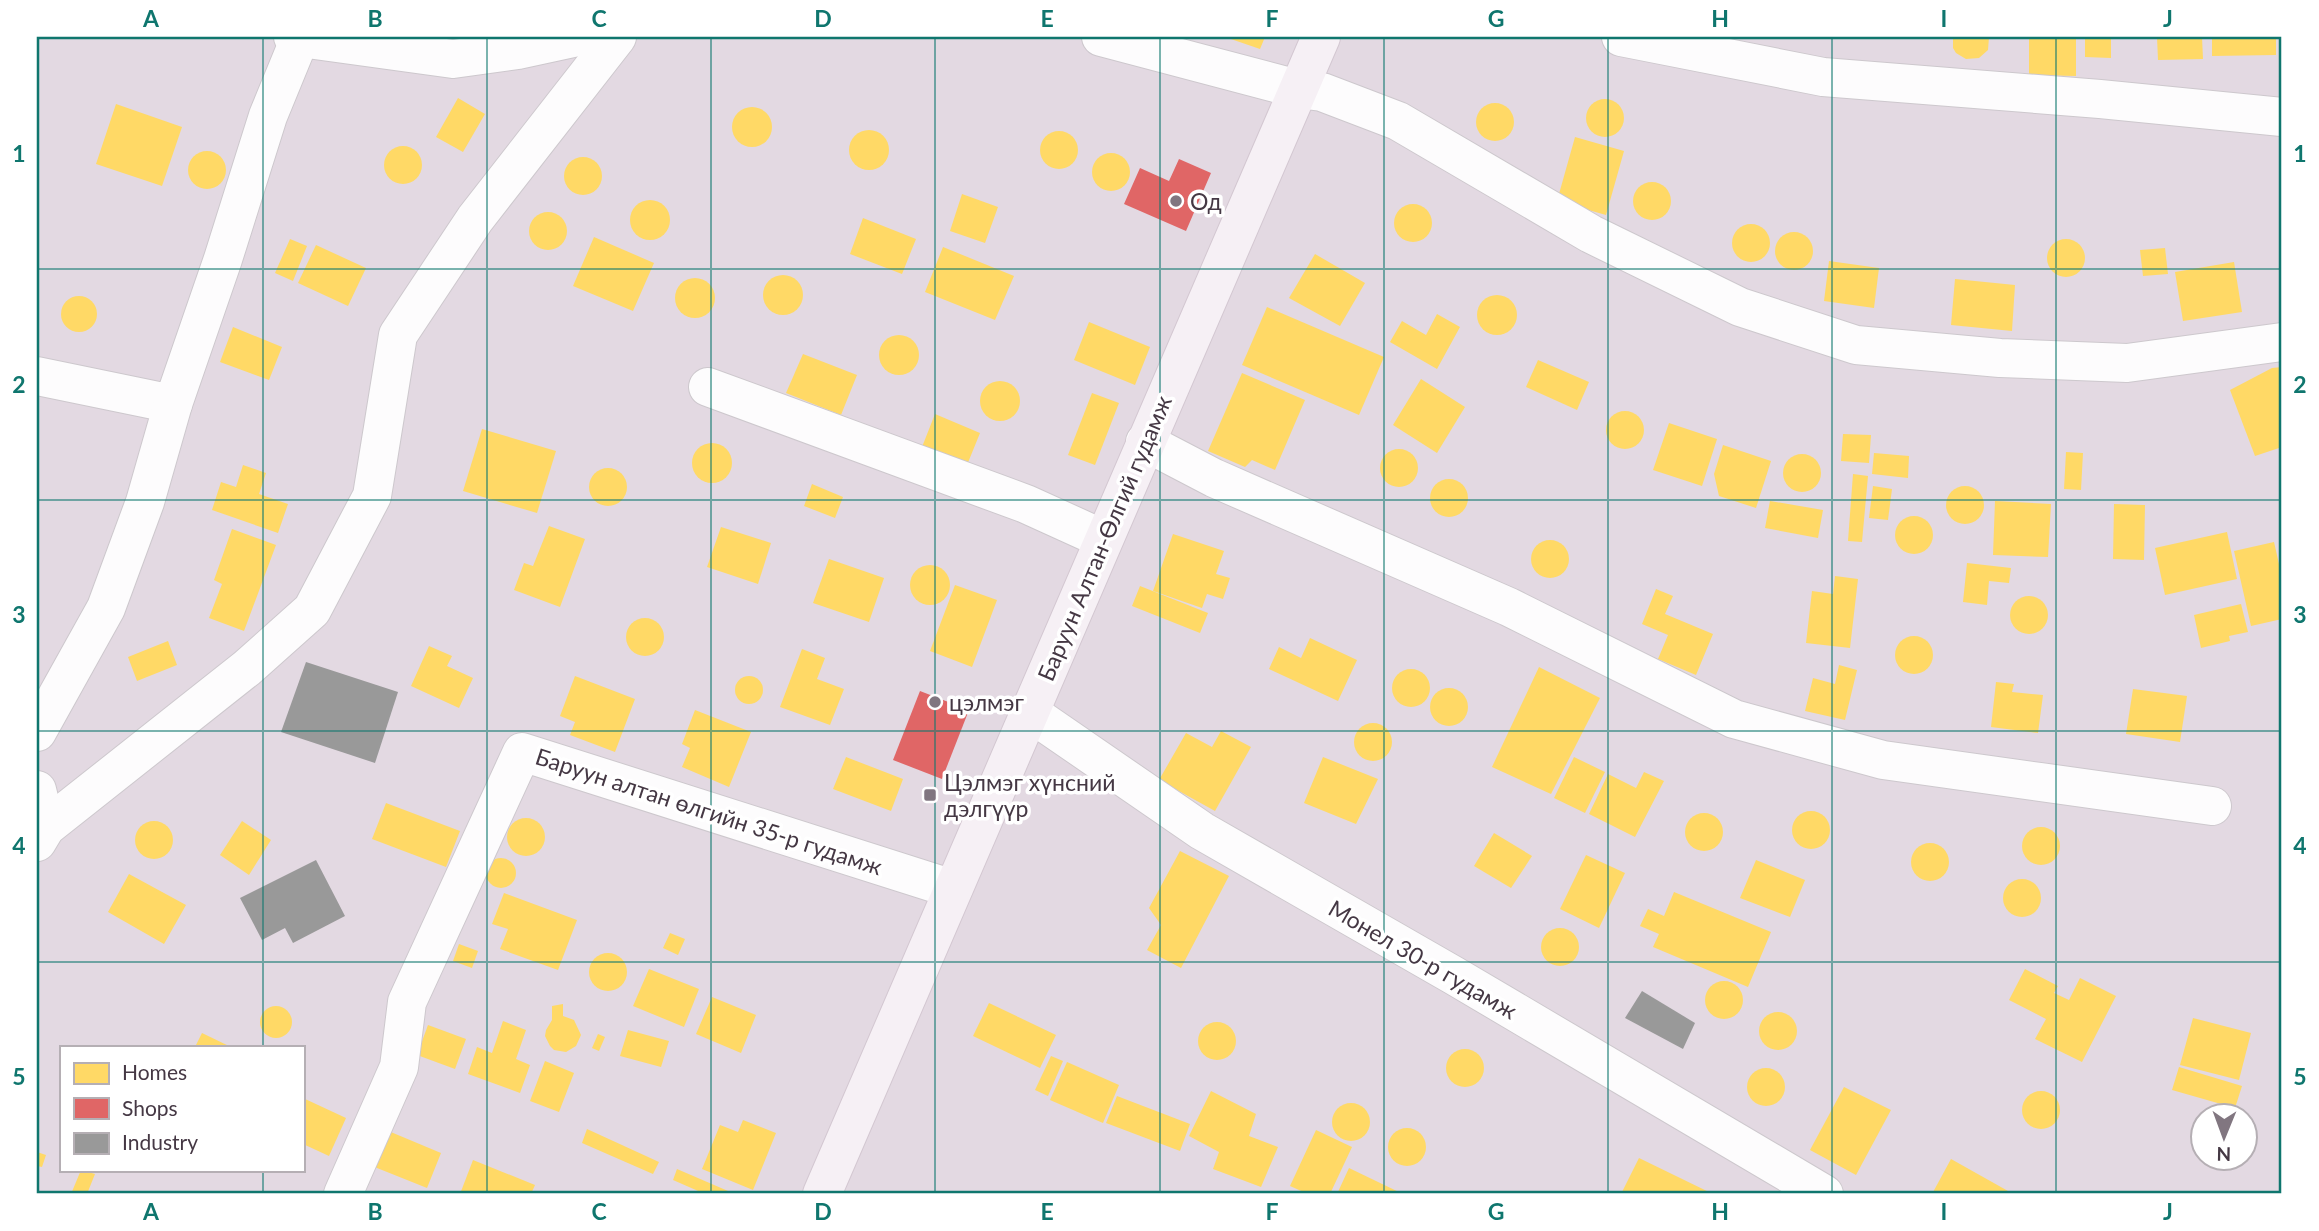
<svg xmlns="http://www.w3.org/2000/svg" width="2319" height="1231" font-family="Lato,sans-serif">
<rect width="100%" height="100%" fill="#f0eaef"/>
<path fill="#e3d9e2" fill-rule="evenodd" d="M37 37H2282V1194H37ZM61 1047H303V1170H61ZM2204 1116H2246V1158H2204Z"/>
<g fill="#ffd966">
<path d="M1225 37H1265L1260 49Z"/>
<path d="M1953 37H1989L1988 50 1979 58 1966 59 1956 53 1953 48Z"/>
<path d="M2029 37H2076V76L2029 75Z"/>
<path d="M2085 37H2111V58L2085 57Z"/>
<path d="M2157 37H2202L2203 59 2158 60Z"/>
<path d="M2212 37H2276V55L2212 56Z"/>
<path d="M458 98 485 114 463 152 436 137Z"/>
<circle cx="1605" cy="118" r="19"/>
<circle cx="1495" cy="122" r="19"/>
<path d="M116 104 182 127 162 186 96 164Z"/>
<circle cx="752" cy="127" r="20"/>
<circle cx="869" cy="150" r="20"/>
<circle cx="1059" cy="150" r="19"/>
<path d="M1575 137 1624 151 1606 215 1557 201Z"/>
<circle cx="403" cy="165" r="19"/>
<circle cx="207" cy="170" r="19"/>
<circle cx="1111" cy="172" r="19"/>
<circle cx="583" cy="176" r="19"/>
<circle cx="1652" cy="201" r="19"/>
<path d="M962 194 998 207 985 243 950 231Z"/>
<circle cx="650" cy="220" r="20"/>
<circle cx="1413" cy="223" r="19"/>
<circle cx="548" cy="231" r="19"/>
<path d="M863 218 916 239 902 274 850 254Z"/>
<circle cx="1751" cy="243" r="19"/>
<circle cx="1794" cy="251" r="19"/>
<path d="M594 237 654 263 633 311 573 286Z"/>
<path d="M290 239 307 246 293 281 275 273Z"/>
<circle cx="2066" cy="258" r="19"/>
<path d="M316 245 366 268 348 306 298 283Z"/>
<path d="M943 247 1014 276 995 320 925 292Z"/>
<path d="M2165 248 2168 274 2143 276 2140 250Z"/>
<path d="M1315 254 1365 283 1340 326 1289 298Z"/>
<path d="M1829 261 1879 268 1874 308 1824 301Z"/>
<path d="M2234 262 2242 312 2183 321 2175 272Z"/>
<circle cx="783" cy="295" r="20"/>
<circle cx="695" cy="298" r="20"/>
<path d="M1955 279 2015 285 2012 331 1951 325Z"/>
<circle cx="1497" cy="315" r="20"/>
<circle cx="79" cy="314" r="18"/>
<path d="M1267 307 1384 357 1359 415 1242 365Z"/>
<path d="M1437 314 1460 327 1437 369 1390 342 1402 321 1426 335Z"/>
<path d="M1089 322 1150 347 1135 385 1074 360Z"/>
<path d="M233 327 282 347 269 380 220 362Z"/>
<circle cx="899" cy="355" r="20"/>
<path d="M803 354 857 375 841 415 786 393Z"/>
<path d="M1538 360 1589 382 1577 410 1526 387Z"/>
<path d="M2282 367V447L2255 456 2230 390 2272 368Z"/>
<path d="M1242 373 1305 400 1275 470 1252 460 1245 467 1208 451Z"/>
<path d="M1421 379 1465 407 1437 453 1393 425Z"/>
<circle cx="1000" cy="401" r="20"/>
<path d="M1092 393 1119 403 1095 465 1068 455Z"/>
<circle cx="1625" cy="430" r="19"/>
<path d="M935 414 980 433 967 465 922 447Z"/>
<path d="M1669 423 1717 439 1702 486 1653 470Z"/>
<path d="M482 429 556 451 537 513 463 491Z"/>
<path d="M1843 434 1871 435 1869 463 1841 461Z"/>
<circle cx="712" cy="463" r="20"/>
<path d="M1723 445 1771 461 1756 508 1719 496 1714 474Z"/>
<circle cx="1399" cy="468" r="19"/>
<path d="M2066 452 2083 453 2081 490 2064 489Z"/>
<path d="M1874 453 1909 456 1908 478 1872 474Z"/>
<circle cx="1802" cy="473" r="19"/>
<path d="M243 465 266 473 259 494 288 504 278 533 212 510 221 482 236 487Z"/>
<circle cx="608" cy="487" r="19"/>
<path d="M1853 474 1868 476 1862 542 1848 541Z"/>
<circle cx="1449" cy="498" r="19"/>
<path d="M812 484 843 497 835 518 804 506Z"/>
<path d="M1873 486 1892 489 1888 520 1869 518Z"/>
<circle cx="1965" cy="505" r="19"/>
<path d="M1770 501 1823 510 1818 538 1765 528Z"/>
<path d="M1995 501 2051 504 2048 557 1993 555Z"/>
<path d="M2114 504 2145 505 2144 560 2113 559Z"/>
<circle cx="1914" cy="535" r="19"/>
<path d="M549 526 585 539 560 607 514 590 524 563 533 566Z"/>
<path d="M721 527 771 543 758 584 707 567Z"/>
<path d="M232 529 276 545 244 631 209 618 222 584 214 580Z"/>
<path d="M2227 532 2237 579 2165 595 2155 548Z"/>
<path d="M1173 534 1224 551 1216 574 1230 578 1223 599 1207 594 1202 608 1153 591Z"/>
<circle cx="1550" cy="559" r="19"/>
<path d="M2274 542 2279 564 2282 563V619L2251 626 2234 551Z"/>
<path d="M829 559 884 578 869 622 813 603Z"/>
<path d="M1967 563 2011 568 2009 583 1989 581 1987 605 1963 602Z"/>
<circle cx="930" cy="585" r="20"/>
<path d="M1835 576 1858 579 1850 648 1806 643 1812 591 1833 594Z"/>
<path d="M955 585 997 600 972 667 930 651Z"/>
<path d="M1140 586 1208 613 1200 633 1132 606Z"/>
<path d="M1656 589 1673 596 1665 614 1713 634 1696 675 1658 659 1668 635 1642 624Z"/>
<circle cx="2029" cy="615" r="19"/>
<path d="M2241 604 2248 632 2229 636 2230 641 2201 648 2194 615Z"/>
<circle cx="645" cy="637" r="19"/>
<circle cx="1914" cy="655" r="19"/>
<path d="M1310 638 1357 660 1338 701 1269 669 1279 647 1301 658Z"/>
<path d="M168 641 177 665 137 681 128 657Z"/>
<path d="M429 646 452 656 447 666 473 678 459 708 411 686Z"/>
<path d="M802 649 825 658 817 679 844 689 830 725 780 707Z"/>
<path d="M1839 665 1857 670 1845 720 1805 711 1813 678 1835 684Z"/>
<path d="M1539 667 1600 698 1551 794 1492 767Z"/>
<circle cx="1411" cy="688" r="19"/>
<path d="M575 676 635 699 615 752 570 735 575 722 560 716Z"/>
<circle cx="749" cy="690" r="14"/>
<path d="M1996 682 2014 684 2012 692 2043 695 2038 733 1991 727Z"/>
<circle cx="1449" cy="707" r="19"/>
<path d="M2133 689 2187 696 2180 742 2126 734Z"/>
<path d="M695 710 751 732 729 787 682 767 690 748 682 744Z"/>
<circle cx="1373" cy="742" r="19"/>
<path d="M1221 731 1251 747 1215 811 1159 780 1186 733 1212 747Z"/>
<path d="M846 757 903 779 891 811 833 789Z"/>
<path d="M1323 757 1378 779 1356 824 1304 803Z"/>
<path d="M1574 757 1605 772 1585 813 1554 798Z"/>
<path d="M1644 772 1664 781 1635 837 1589 814 1608 774 1636 788Z"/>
<path d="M386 803 460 831 446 867 372 839Z"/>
<circle cx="1811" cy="830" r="19"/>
<circle cx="1704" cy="832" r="19"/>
<circle cx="526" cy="837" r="19"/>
<path d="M242 821 271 840 249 875 220 855Z"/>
<circle cx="154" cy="840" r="19"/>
<circle cx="2041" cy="846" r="19"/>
<path d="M1494 833 1532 856 1511 888 1474 866Z"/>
<circle cx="1930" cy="862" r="19"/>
<path d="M1180 851 1229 876 1181 968 1147 950 1161 925 1149 908Z"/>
<path d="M1586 855 1625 873 1599 928 1560 909Z"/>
<circle cx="501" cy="873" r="15"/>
<path d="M1756 860 1805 880 1790 917 1740 898Z"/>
<path d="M129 874 186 905 164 944 108 912Z"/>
<circle cx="2022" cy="898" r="19"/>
<path d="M1674 892 1771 932 1748 987 1653 947 1659 934 1640 926 1648 909 1664 916Z"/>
<path d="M504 893 577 920 558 970 500 949 508 929 492 924Z"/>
<circle cx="1560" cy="947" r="19"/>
<path d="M670 933 685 939 678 955 663 948Z"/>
<path d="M459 944 478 951 472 968 453 961Z"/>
<circle cx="608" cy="972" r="19"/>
<path d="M649 969 699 989 684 1027 633 1006Z"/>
<path d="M2025 969 2058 986 2054 993 2069 1000 2080 978 2116 996 2082 1062 2035 1039 2046 1019 2009 1000Z"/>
<circle cx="1724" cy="1000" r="19"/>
<path d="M712 997 756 1015 741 1053 696 1034Z"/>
<path d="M989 1003 1056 1035 1040 1068 973 1036Z"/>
<path d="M563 1004V1016L574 1020 581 1035 576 1046 566 1052 554 1050 550 1046 545 1036 546 1030 552 1020V1006Z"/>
<circle cx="276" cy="1022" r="16"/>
<circle cx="1778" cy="1031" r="19"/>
<path d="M2193 1018 2251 1033 2239 1080 2180 1065Z"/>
<path d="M503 1021 526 1030 516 1059 530 1065 520 1093 468 1074 477 1047 492 1053Z"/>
<circle cx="1217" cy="1041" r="19"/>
<path d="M428 1025 466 1039 455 1069 417 1055Z"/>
<path d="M628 1030 669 1041 661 1067 620 1056Z"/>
<path d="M202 1033 231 1047H195Z"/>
<path d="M598 1034 605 1037 599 1051 592 1048Z"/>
<circle cx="1465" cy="1068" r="19"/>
<path d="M1051 1056 1063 1061 1048 1096 1035 1090Z"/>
<path d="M545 1061 574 1073 559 1112 530 1101Z"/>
<path d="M1067 1062 1119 1085 1103 1123 1050 1100Z"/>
<path d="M2179 1067 2242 1086 2235 1108 2172 1090Z"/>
<circle cx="1766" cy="1087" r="19"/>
<path d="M1844 1087 1891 1110 1856 1175 1810 1150Z"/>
<path d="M1211 1091 1256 1114 1249 1136 1278 1147 1261 1187 1213 1169 1219 1152 1189 1136Z"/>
<circle cx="2041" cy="1110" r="19"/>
<path d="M1117 1096 1190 1124 1180 1151 1106 1123Z"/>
<path d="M303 1098 346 1118 329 1156 303 1144Z"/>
<circle cx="1351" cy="1122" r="19"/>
<path d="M743 1120 776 1133 753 1190 702 1169 720 1125 738 1132Z"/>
<circle cx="1407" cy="1147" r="19"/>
<path d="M587 1129 659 1162 653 1174 582 1143Z"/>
<path d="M386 1130 441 1153 427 1188 372 1166Z"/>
<path d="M1316 1130 1352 1147 1330 1194H1308L1290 1186Z"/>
<path d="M37 1152 46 1155 42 1167 37 1166Z"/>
<path d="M1639 1158 1713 1194H1621Z"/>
<path d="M1951 1159 2008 1191 2006 1194H1932Z"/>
<path d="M473 1160 535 1185 531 1194H460Z"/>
<path d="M1349 1168 1403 1194H1337Z"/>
<path d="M677 1169 735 1194H705L673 1180Z"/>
<path d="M81 1170 95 1174 87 1194H71Z"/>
</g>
<g fill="#e06666">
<path d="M1179 159 1211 173 1186 231 1124 204 1140 168 1169 181Z"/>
<path d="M920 691 969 710 942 779 893 760Z"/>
</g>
<g fill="#999">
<path d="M306 662 398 692 375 763 281 732Z"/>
<path d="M316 860 345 916 293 943 285 928 262 940 240 898Z"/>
<path d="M1642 991 1695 1023 1683 1049 1625 1018Z"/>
</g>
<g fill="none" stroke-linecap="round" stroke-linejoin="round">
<g stroke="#cdc8cd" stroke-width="40">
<g id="street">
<path d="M293 37 453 59 518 50 578 37"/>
<path d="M1101 37 1298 89 1322 92 1398 121 1591 234 1740 307 1856 345 2000 358 2127 363 2282 342"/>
<path d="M1621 37 1823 77 2100 99 2282 117"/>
<path d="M37 376 173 404 223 259 268 116 300 38"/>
<path d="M708 387 1026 504 1103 539"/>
<path d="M1145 442 1214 478 1509 607 1734 719 1883 760 2212 806"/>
<path d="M1029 712 1202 831 1453 975 1824 1194"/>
<path d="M37 732 106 608 145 502 173 404"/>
<path d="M37 790 46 827"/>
<path d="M37 842 46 827 247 668 312 610 372 496 398 335 475 219 617 37"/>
<path d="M343 1194 399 1067 407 1002 522 752 953 889"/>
</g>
</g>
<g stroke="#d3c7d1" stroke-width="40">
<path id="secondary" d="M822 1194 1321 37"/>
</g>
<use href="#street" stroke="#fdfcfd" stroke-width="38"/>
<use href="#secondary" stroke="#f6f0f5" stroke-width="38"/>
</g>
<path fill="none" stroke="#0f766e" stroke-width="2" stroke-opacity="0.55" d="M263 37V1047M487 37V1194M711 37V1194M935 37V1194M1160 37V1194M1384 37V1194M1608 37V1194M1832 37V1194M2056 37V1194M37 269H2282M37 500H2282M37 731H2282M37 962H2282M263 1170V1194"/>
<g fill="#817680" stroke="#fff" stroke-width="2.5">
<circle cx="1176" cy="201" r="7"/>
<circle cx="935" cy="702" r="7"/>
<rect x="923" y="788" width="14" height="14" rx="3.5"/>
</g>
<g text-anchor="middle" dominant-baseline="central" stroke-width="7" stroke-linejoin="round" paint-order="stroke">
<g font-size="23" fill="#453844" stroke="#fff" text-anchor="start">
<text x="1190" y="201">Од</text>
<text x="949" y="702">цэлмэг</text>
<text x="944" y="782">Цэлмэг хүнсний<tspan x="944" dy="26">дэлгүүр</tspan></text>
</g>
<g font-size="23" fill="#453844" stroke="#fff">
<text transform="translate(1104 538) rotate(-67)">Баруун Алтан-Өлгий гудамж</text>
<text transform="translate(709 811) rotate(18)">Баруун алтан өлгийн 35-р гудамж</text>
<text transform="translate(1423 959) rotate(30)">Монел 30-р гудамж</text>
</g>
</g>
<rect width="2319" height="1231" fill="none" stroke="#ffffff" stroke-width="77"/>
<rect x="60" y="1046" width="245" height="126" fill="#ffffff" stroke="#b5afb4" stroke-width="2"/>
<rect x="74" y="1063" width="35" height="21" fill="#ffd966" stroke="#b5afb4" stroke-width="2"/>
<text x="122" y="1080" font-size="21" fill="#453844">Homes</text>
<rect x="74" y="1098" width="35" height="21" fill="#e06666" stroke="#b5afb4" stroke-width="2"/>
<text x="122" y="1116" font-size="21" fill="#453844">Shops</text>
<rect x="74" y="1133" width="35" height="21" fill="#999999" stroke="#b5afb4" stroke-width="2"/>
<text x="122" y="1150" font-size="21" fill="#453844">Industry</text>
<g transform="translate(2224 1137) rotate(181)"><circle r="33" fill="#ffffff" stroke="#b5afb4" stroke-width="2"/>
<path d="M0-5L12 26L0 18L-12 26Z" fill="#817680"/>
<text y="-10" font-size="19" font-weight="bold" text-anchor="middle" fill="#453844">N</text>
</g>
<rect x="38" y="38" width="2242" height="1154" fill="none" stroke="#0f766e" stroke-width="2.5"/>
<g font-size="23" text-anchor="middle" font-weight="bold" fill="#0f766e">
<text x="151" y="27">A</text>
<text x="375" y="27">B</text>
<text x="599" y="27">C</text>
<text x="823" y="27">D</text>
<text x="1047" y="27">E</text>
<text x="1272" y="27">F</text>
<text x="1496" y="27">G</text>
<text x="1720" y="27">H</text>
<text x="1944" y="27">I</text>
<text x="2168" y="27">J</text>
<text x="19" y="162">1</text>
<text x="2300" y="162">1</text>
<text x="19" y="393">2</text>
<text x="2300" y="393">2</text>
<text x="19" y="623">3</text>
<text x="2300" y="623">3</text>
<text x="19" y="854">4</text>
<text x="2300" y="854">4</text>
<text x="19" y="1085">5</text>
<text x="2300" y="1085">5</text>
<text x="151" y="1220">A</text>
<text x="375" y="1220">B</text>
<text x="599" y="1220">C</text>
<text x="823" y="1220">D</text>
<text x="1047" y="1220">E</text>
<text x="1272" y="1220">F</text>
<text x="1496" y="1220">G</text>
<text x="1720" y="1220">H</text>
<text x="1944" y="1220">I</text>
<text x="2168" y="1220">J</text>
</g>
</svg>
